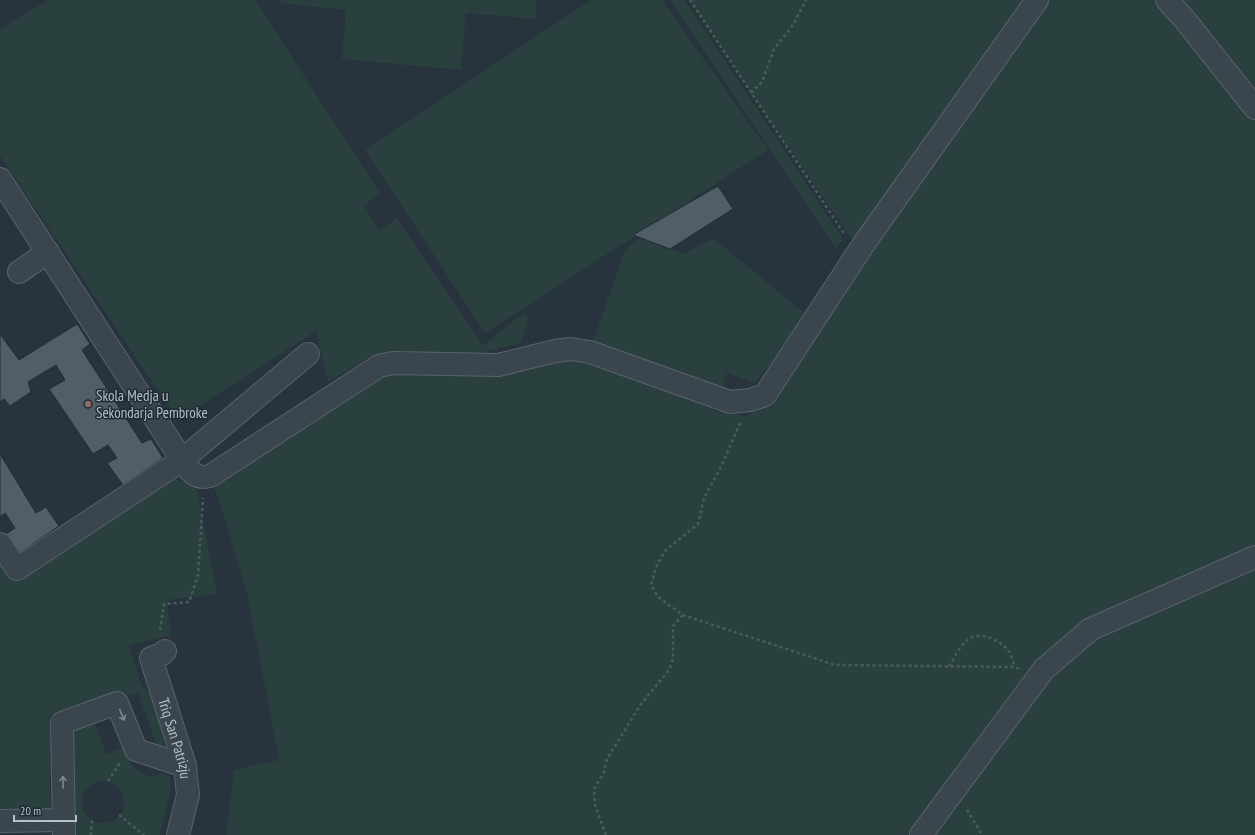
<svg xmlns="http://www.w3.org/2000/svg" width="1255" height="835" font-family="'PT Sans Narrow',sans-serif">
<rect width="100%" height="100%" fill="#27333d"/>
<g fill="#29403f" fill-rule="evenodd">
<path d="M48 0H255L380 193 364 205 379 231 397 218 483 346 524 312 529 319 521 343 469 356 371 357 328 382 316 331 178 420 0 156V29Z"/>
<path d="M279 0H537L535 19 466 13 461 70 342 59 346 10 279 3Z"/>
<path d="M591 0H662L768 150 485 333 365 150Z"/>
<path d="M670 0H685L843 239 836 249Z"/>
<path d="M690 0H1255V835H226L234 770 279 760 247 593 212 478 374 373 554 357 588 361 719 412 747 416 770 395 864 261 849 235 751 93Z"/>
<path d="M641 237 684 254 713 238 808 316 755 383 727 373 721 391 592 345 624 251Z"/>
<path d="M173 477 197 490 217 594 167 600 171 635 129 645 141 684 152 698 159 720 166 754 159 753 139 696 142 692 50 715V808L0 813V561L42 562Z"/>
<path d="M92 716 106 754 122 748 132 766 150 777 163 773 170 776 171 789 160 835H69V725ZM100 781C133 782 131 823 102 823 94 823 88 818 84 811 77 798 87 785 100 781Z"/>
</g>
<g fill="#505e68" stroke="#212c35">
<path d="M718 186 733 209 670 249 633 235Z"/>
<path d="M77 324 90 344 82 350 142 443 151 439 163 458 123 485 107 463 117 458 108 445 93 454 49 389 65 380 56 365 28 382 31 392 10 406 4 399 0 402V334L19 360Z"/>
<path d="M0 454 36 513 46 507 59 526 20 553 6 534 15 528 5 513 0 517Z"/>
</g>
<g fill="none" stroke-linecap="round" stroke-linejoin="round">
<g stroke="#58636b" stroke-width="24">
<g id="minor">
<path d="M1167 0 1185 20 1255 108"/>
<path d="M0 179 182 460C189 471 196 480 210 476L379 366 393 363 498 365 555 351 571 349 590 352 730 402 750 400 765 395 863 245 1037 0"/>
<path d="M19 272 48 252"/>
<path d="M0 544 17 569 182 460 308 354"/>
<path id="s1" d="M165 651 162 654 151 658 185 766 188 795 178 835"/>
<path d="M0 821 64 820"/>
<path d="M64 835 62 723 117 703 136 750 185 766"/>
<path d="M921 835 1044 669 1091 629 1255 557"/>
</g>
</g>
<g stroke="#485c5c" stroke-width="2.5" stroke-dasharray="3 3" stroke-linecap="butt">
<path d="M690 0 845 235"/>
<path d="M751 93 762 82 774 49 793 25 806 0"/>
<path d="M740 423 721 467 704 498 698 524 665 551 656 567 651 585 658 597 683 615 835 665 1015 667 1019 669"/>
<path d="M160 630 164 604 189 602 198 575 203 498"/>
<path d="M949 666C955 657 960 645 969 639 981 630 1003 642 1010 653 1012 657 1013 663 1015 667"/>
<path d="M108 781 120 763"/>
<path d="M967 810 982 835"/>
<path d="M119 815 144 835"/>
<path d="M90 835 91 834 92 820"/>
<path d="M606 835 595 805 594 789 604 772 607 759 641 704 669 670 673 659V626L683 615"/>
</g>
<use href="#minor" stroke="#3a454d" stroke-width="22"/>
</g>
<defs><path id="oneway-shaft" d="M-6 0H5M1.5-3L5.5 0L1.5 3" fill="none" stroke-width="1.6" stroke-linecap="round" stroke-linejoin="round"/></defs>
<g stroke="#7e8991">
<use href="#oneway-shaft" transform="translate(122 715) rotate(68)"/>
<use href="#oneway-shaft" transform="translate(63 782) rotate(-91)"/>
</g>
<circle fill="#8d6e63" stroke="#1f2a33" stroke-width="1.5" cx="88" cy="404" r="4"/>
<g text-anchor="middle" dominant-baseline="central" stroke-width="3" stroke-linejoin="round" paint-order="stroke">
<g font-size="15" fill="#b6c0c8" stroke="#1f2a33" text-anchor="start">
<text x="96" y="395">Skola Medja u<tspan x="96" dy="17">Sekondarja Pembroke</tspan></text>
</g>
<g font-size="15" fill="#b6c0c8" stroke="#1f2a33">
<text stroke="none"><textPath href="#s1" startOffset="100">Triq San Patrizju</textPath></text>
</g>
</g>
<path d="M14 815v6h62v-6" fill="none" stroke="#b6c0c8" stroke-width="2"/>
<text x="20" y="815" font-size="12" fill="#b6c0c8" stroke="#1f2a33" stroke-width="3" paint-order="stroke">20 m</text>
</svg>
